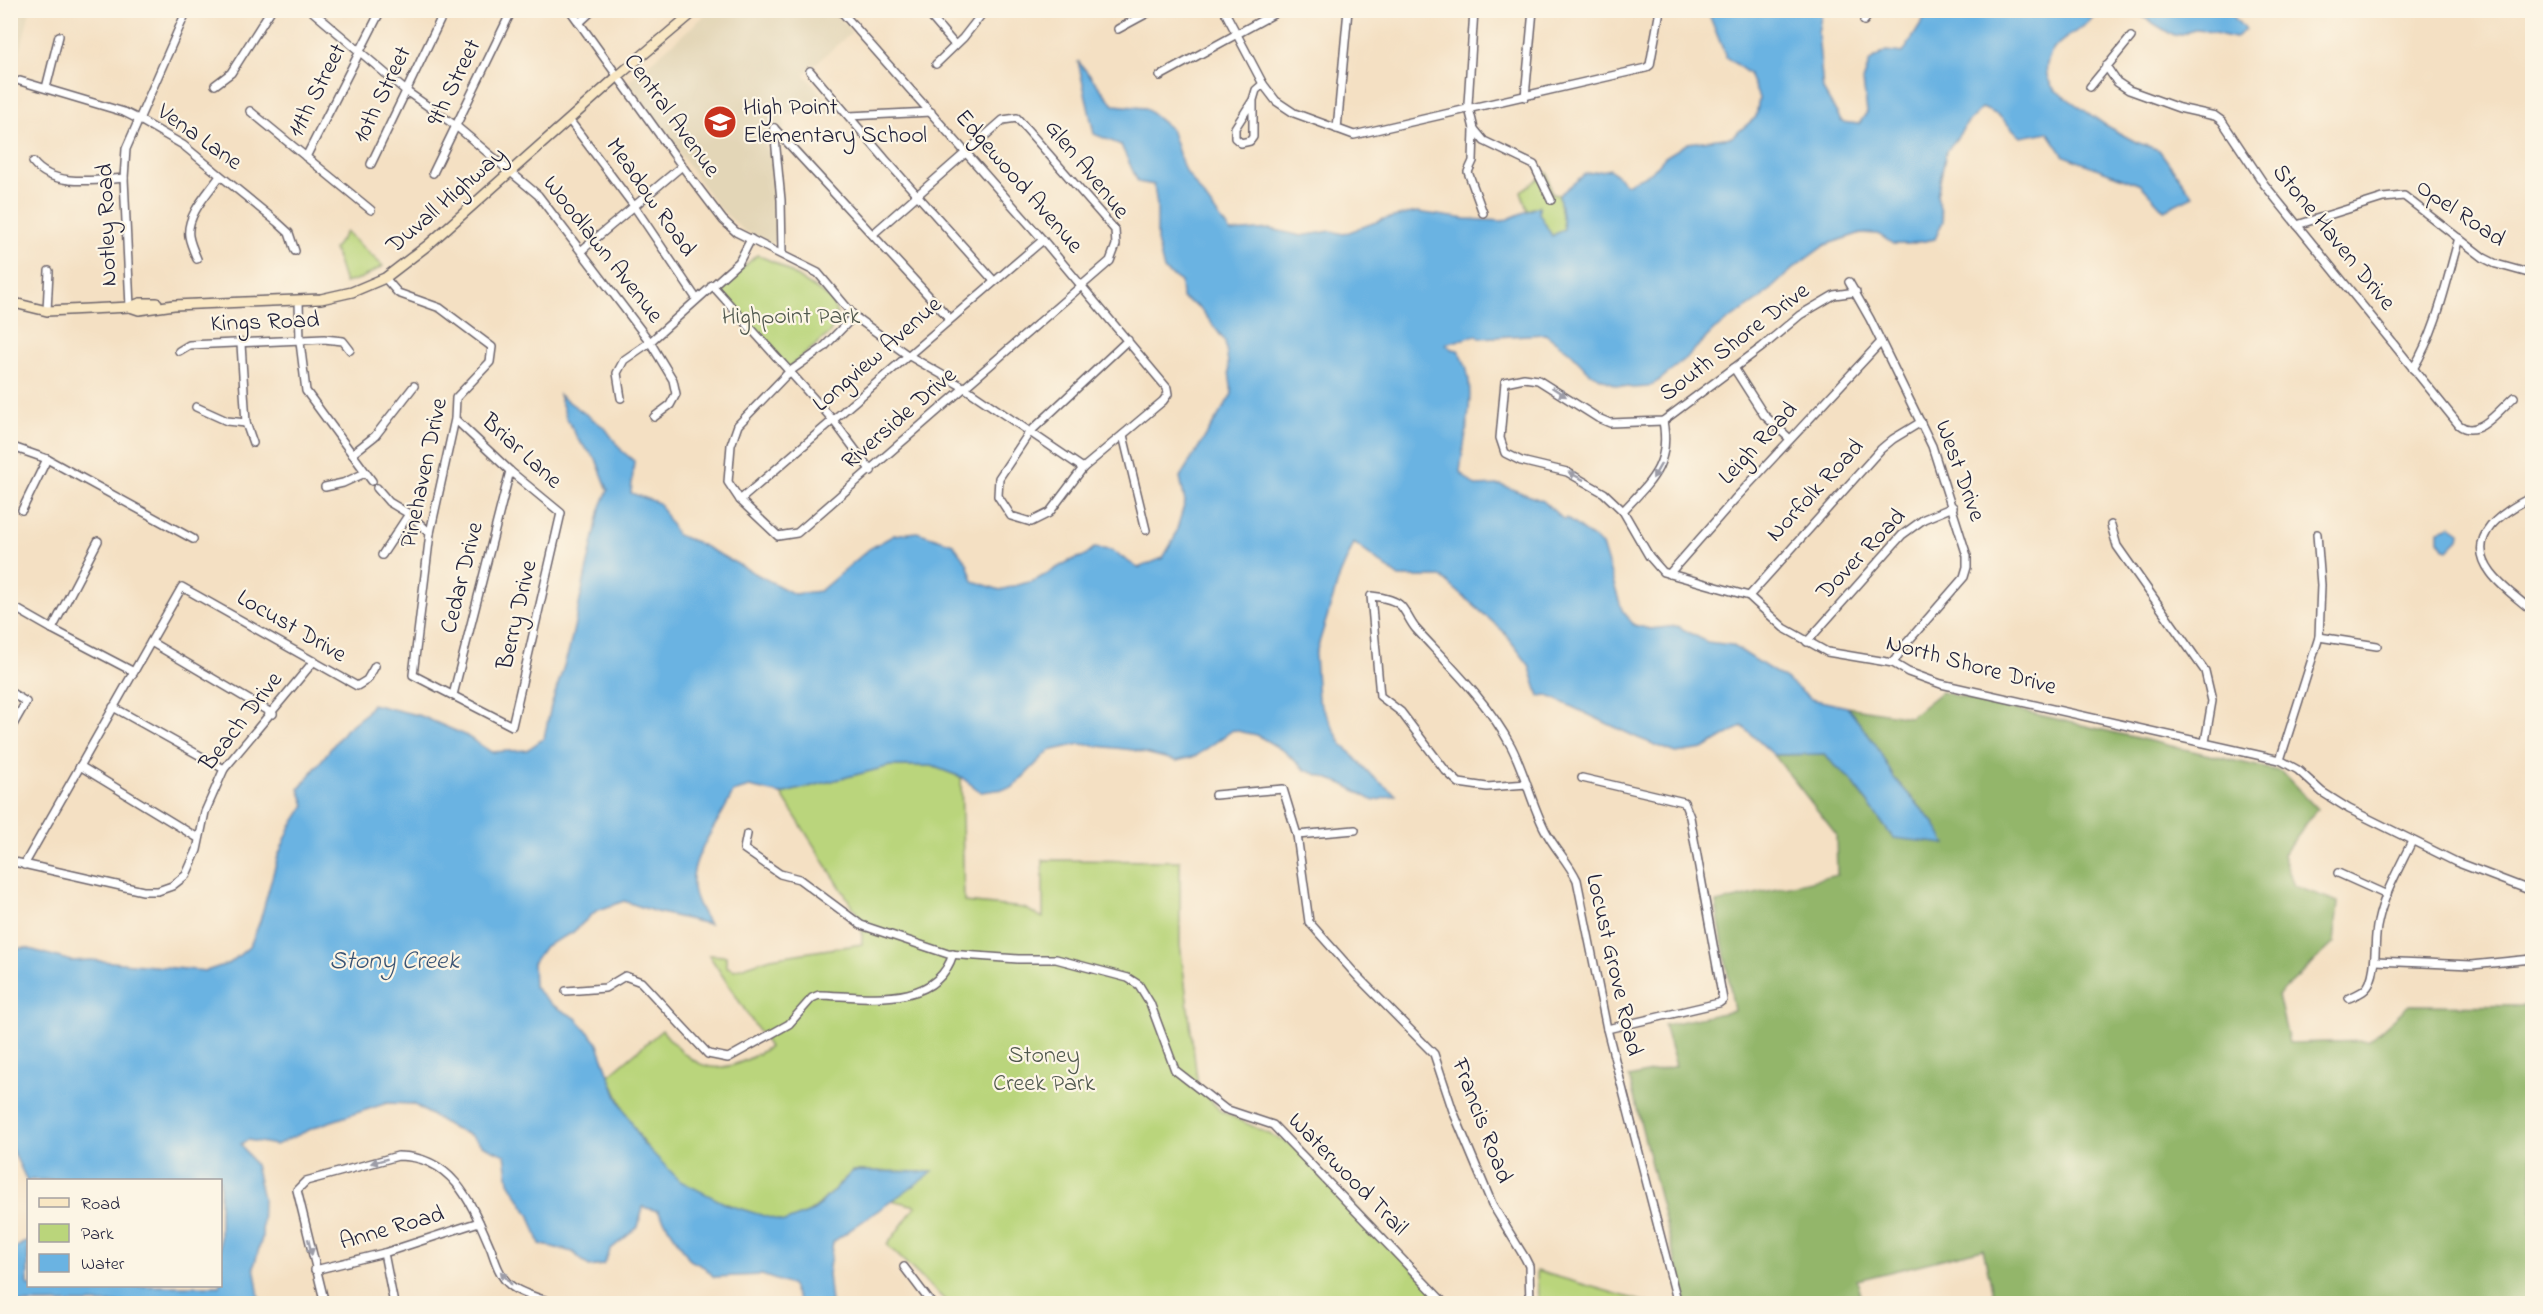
<svg xmlns="http://www.w3.org/2000/svg" width="2543" height="1314" font-family="'Indie Flower',sans-serif">
<rect width="100%" height="100%" fill="#fcf5e5"/>
<filter id="ink" filterUnits="userSpaceOnUse"><feTurbulence type="fractalNoise" baseFrequency=".0167" numOctaves="2"/><feDisplacementMap in="SourceGraphic" scale="12" xChannelSelector="R" yChannelSelector="G"/><feConvolveMatrix kernelMatrix="1 2 1 2 8 2 1 2 1" color-interpolation-filters="sRGB"/></filter>
<filter id="wash" filterUnits="userSpaceOnUse"><feTurbulence type="fractalNoise" baseFrequency=".008" numOctaves="4" result="noise"/><feDisplacementMap in="SourceGraphic" scale="24" xChannelSelector="R" yChannelSelector="G"/><feGaussianBlur stdDeviation="1.35" result="paint"/><feColorMatrix in="noise" values="0 0 0 0 0 0 0 0 0 0 0 0 0 0 0 0 0 1.4 0 .05"/><feComposite in="paint" operator="in"/></filter>
<g filter="url(#wash)">
<rect width="100%" height="100%" fill="#f4e0c3"/>
<g fill="#e3d6b7">
<path d="M11 10 30 11 11 89 10 11Z"/>
<path d="M710 11H833L852 32 804 74 838 113 784 115V131L774 128 765 134 764 145 771 153 777 240 775 243 769 244 744 231 718 207 630 84V80Z"/>
</g>
<g fill="#bad57b" stroke="#6e7c5b" stroke-width="1.5">
<path d="M1547 173 1552 194 1559 195 1564 229 1552 236 1539 213V206L1527 210 1521 191Z"/>
<path d="M346 232 383 266 362 278 345 283 334 249Z"/>
<path d="M757 255 776 263 831 299 837 314 830 333 787 369 718 290Z"/>
<path d="M890 766H932L961 777 964 902 1024 908 1043 918V860L1180 861V944L1198 1086 1220 1111 1301 1149 1416 1272 1450 1303H948L887 1245 916 1206 891 1200 932 1172 853 1171C832 1189 814 1218 785 1222 775 1223 759 1215 750 1212 729 1205 697 1194 679 1180 645 1154 624 1114 609 1075L662 1030C697 1075 722 1078 769 1047L709 955 726 956V966L734 970 771 958 862 944V929H867L781 794Z"/>
<path d="M1537 1271 1648 1303H1538Z"/>
</g>
<path fill="#93b66b" stroke="#5a6c53" stroke-width="1.5" d="M1941 692 2282 772 2317 809 2283 855 2294 886 2338 902 2334 943 2278 995 2289 1043 2369 1041 2409 1005 2532 1006V1303H1995L1983 1249 1857 1280 1863 1303H1686L1629 1077 1676 1066 1664 1025 1734 1011 1716 903 1837 875 1836 834 1774 755 1823 754 1851 780 1893 838 1935 824 1894 778 1876 745 1847 707 1910 717Z"/>
<g fill="#6ab3e2" stroke="#466a8e" stroke-width="1.5">
<path d="M2095 11C2092 31 2053 34 2047 64 2045 74 2048 82 2055 90L2110 128 2136 142 2159 150 2193 196 2164 210 2141 185 2064 156 2048 132 2021 137 1998 115 1982 108 1968 122 1946 153 1937 195 1943 221 1935 239 1908 244H1893L1878 234 1861 233 1825 245 1795 267 1761 298 1714 330 1688 356 1660 380 1648 387 1633 388 1615 385 1590 373 1570 352 1545 334 1480 338 1477 335 1446 344 1452 349 1458 350C1481 384 1464 434 1460 472L1475 486 1501 485 1543 501 1564 520 1566 518 1602 545 1622 610 1634 625 1650 629 1677 626 1707 642 1732 645 1787 680 1811 699 1847 707 1876 745 1894 778 1935 824 1946 844 1893 838 1851 780 1823 754 1774 755 1742 726 1703 749 1676 753 1638 738 1547 695 1539 696 1529 665 1503 631 1441 577H1399L1354 543 1340 575 1315 656 1318 699 1341 743 1372 776 1396 795 1374 801 1343 784 1305 770 1284 751 1257 735 1233 730 1196 756 1177 761 1133 750 1080 744 1049 751 1012 788 981 792 961 777 932 766H890L781 794 749 787 733 792C721 823 681 863 696 899 699 907 704 916 709 924L656 912 624 901 596 911 572 933 545 946 533 963 534 987 552 1005 576 1018 597 1042 617 1097 643 1143 680 1181 728 1205 784 1222 813 1211 853 1171 933 1172 833 1242 828 1274 831 1303H800L791 1285 762 1275 714 1277 704 1267 690 1260 658 1211 643 1207 638 1227 611 1249 603 1265 589 1267 573 1252 540 1244 530 1216 509 1182 505 1155 482 1145 470 1135 454 1129 413 1104 387 1103 320 1125 276 1145 248 1140 241 1144 255 1165 263 1198 262 1238 254 1266 260 1303H11V1251L28 1240V1286H220V1180H28V1183L11 1147V949L26 948 71 961 91 960 206 971 230 963 250 946 260 921 278 856 290 828 305 805 299 789 346 729 365 714 372 704 421 716 465 735 491 752 527 750 544 738 551 706 569 650 600 509 608 490 596 459 579 441 566 417 559 395 605 428 622 451 634 461 631 493 659 503 677 535 696 542 794 594 820 591 869 549 894 535 917 532 953 544 967 563 973 581 1000 590 1036 580 1069 561 1084 556 1094 548 1111 550 1138 568 1163 558 1174 539 1185 502 1180 477 1232 394 1225 341 1200 308 1182 298 1181 282 1164 270 1157 241V206L1154 185 1138 182 1121 145 1094 134 1078 61 1114 105 1145 108 1171 129 1184 169 1230 232 1271 229 1301 236 1331 231 1344 234 1384 219 1417 212 1466 219 1503 221 1539 206V213L1552 236 1564 229 1559 195 1585 174 1610 169 1626 184 1651 173 1665 157 1688 143 1732 137 1756 117 1759 98 1749 74 1726 57 1710 17 1713 11H1822L1818 33 1823 90 1842 122 1859 124 1867 112 1863 81 1870 61 1886 51 1903 53 1929 11Z"/>
<path d="M2133 11H2229L2245 30 2234 38 2198 29 2174 36Z"/>
<path d="M2451 526 2460 532 2459 539 2448 550 2445 549 2439 540V530Z"/>
</g>
</g>
<g filter="url(#ink)">
<g fill="none" stroke-linecap="round" stroke-linejoin="round">
<g stroke="#6c646b" stroke-width="10">
<g id="street">
<path d="M570 10 682 166 723 220 736 232 818 273 854 316 906 354 965 388 1083 468"/>
<path d="M840 10 1043 240 1167 388 1168 394 1163 401 1083 468 1049 513 1031 522 1011 516 998 496 999 478 1029 433 1128 340"/>
<path d="M925 10 955 45"/>
<path d="M1224 10 1263 84 1276 101 1294 113 1354 135 1646 68 1650 65 1660 10"/>
<path d="M1474 10 1468 104 1474 129 1484 141 1534 165 1551 200"/>
<path d="M312 11 406 91 456 126 538 195 650 342 673 380 676 394 670 405 654 417"/>
<path d="M1864 21 1872 10"/>
<path d="M579 23 593 10"/>
<path d="M1118 29 1153 10"/>
<path d="M936 64 963 38 981 15"/>
<path d="M2106 66 2117 82 2129 90 2179 108 2215 116 2222 121 2264 184 2459 425C2478 440 2500 409 2514 397"/>
<path d="M810 71 885 159 994 281"/>
<path d="M1160 76 1281 10"/>
<path d="M20 81 124 112 140 120 183 145 277 222 289 233 295 251"/>
<path d="M215 85 231 73 271 10"/>
<path d="M2090 87 2131 37"/>
<path d="M46 88 59 36"/>
<path d="M1525 97 1533 10"/>
<path d="M1253 100V137L1250 141 1241 143 1235 138V128L1253 100 1256 90 1263 84"/>
<path d="M250 111 371 210"/>
<path d="M849 116 931 112"/>
<path d="M570 121 634 206 696 298"/>
<path d="M774 128 950 319"/>
<path d="M774 128 781 200 782 253"/>
<path d="M1337 129 1348 10"/>
<path d="M1474 129 1473 161 1468 172 1483 213"/>
<path d="M306 157 381 10"/>
<path d="M33 162C53 188 96 180 124 178"/>
<path d="M371 164 445 10"/>
<path d="M433 173 512 10"/>
<path d="M2297 225 2383 198 2404 196 2484 258 2496 264 2532 274"/>
<path d="M582 250 682 166"/>
<path d="M197 259C194 252 190 243 189 236 186 215 209 192 220 176"/>
<path d="M385 278 398 293 440 308 492 347 490 362 456 398 455 419 430 533 413 675 512 726 561 513 510 471 455 419"/>
<path d="M1849 282 1870 319 1932 446 1967 556V567L1964 577 1904 646 1893 663"/>
<path d="M712 285 833 420 871 471"/>
<path d="M1856 292 1834 295 1800 315 1762 347 1663 421 1610 423 1598 418 1538 380 1524 378 1505 382 1500 438 1505 453 1521 461 1567 472 1604 493 1623 511 1649 556 1663 572 1749 596 1784 628 1827 652 1893 663 1908 672 1941 684 2280 760 2298 770 2322 792 2349 809 2456 862 2532 891"/>
<path d="M299 301 300 342 306 391 372 481"/>
<path d="M130 307 124 178 126 149 187 10"/>
<path d="M47 311 49 271"/>
<path d="M854 316 823 348 789 372 738 425 731 445 728 482 740 500 778 536 797 533 1110 261 1116 245 1115 230 1017 118 1003 120 873 234"/>
<path d="M241 344 246 423 253 443"/>
<path d="M179 351 189 345 324 339 343 341 350 350"/>
<path d="M1734 368 1764 415 1790 439"/>
<path d="M2413 369C2437 329 2446 283 2459 238"/>
<path d="M621 398 617 373 624 360 650 342 739 262 751 239"/>
<path d="M196 407 227 421 246 423"/>
<path d="M1123 435 1146 530"/>
<path d="M10 446 47 459 193 539"/>
<path d="M352 454 375 436 414 386"/>
<path d="M325 487 343 483 365 473"/>
<path d="M377 488 389 502 409 514 430 533"/>
<path d="M2532 497C2504 511 2463 536 2491 573 2502 588 2519 599 2532 611"/>
<path d="M740 500 1043 240"/>
<path d="M22 510 47 459"/>
<path d="M1623 511C1651 481 1671 465 1663 421"/>
<path d="M2111 525 2117 546 2205 671 2212 701 2205 742"/>
<path d="M382 555 409 514"/>
<path d="M1669 574 1734 500 1881 342"/>
<path d="M1749 596 1881 449 1893 439 1921 422"/>
<path d="M10 605 52 629 134 672"/>
<path d="M52 629 98 541"/>
<path d="M2319 637 2377 646"/>
<path d="M151 642 273 714"/>
<path d="M1807 642 1902 535 1924 519 1953 507"/>
<path d="M10 692 26 702 10 730"/>
<path d="M453 695 510 471"/>
<path d="M113 707 224 769"/>
<path d="M2280 760 2319 637 2321 585 2317 534"/>
<path d="M80 766 198 838"/>
<path d="M1582 778 1684 802 1690 817 1723 1000 1719 1003 1607 1029"/>
<path d="M1527 784 1487 787 1459 783 1445 770 1401 712 1380 696 1371 596C1381 597 1394 599 1401 606 1407 613 1410 622 1416 629 1450 666 1487 701 1511 746 1525 773 1531 803 1545 830 1554 848 1568 861 1577 880L1607 1029 1678 1304"/>
<path d="M1215 795 1283 789 1297 835 1309 922 1358 977 1434 1054 1453 1111 1492 1204 1525 1258 1529 1266 1530 1304"/>
<path d="M747 834 744 849 780 874 799 879 861 925 948 954 1018 959H1056L1128 978 1139 985 1150 1003 1175 1070 1225 1109 1273 1125 1445 1304"/>
<path d="M1297 835 1355 830"/>
<path d="M10 861 143 891H158L172 886 186 875 197 850 205 812 224 769 314 661"/>
<path d="M24 865 182 587 357 686 367 680 375 666"/>
<path d="M2338 873 2387 895"/>
<path d="M2375 961 2472 965 2532 959"/>
<path d="M566 991 605 988 625 976 641 982 708 1054 728 1058 789 1024 812 998 819 995C865 996 936 1010 953 954"/>
<path d="M2349 998C2358 994 2367 991 2370 982 2378 963 2373 941 2378 922 2384 893 2400 867 2412 841"/>
<path d="M384 1253 394 1304"/>
<path d="M904 1267 932 1304"/>
<path d="M315 1270 384 1253 479 1222"/>
<path d="M325 1304 297 1190 306 1181 398 1156C454 1156 472 1205 491 1249 495 1261 500 1277 510 1285 522 1295 543 1299 557 1304"/>
</g>
</g>
<g stroke="#6c646b" stroke-width="12">
<g id="secondary">
<path d="M10 302 47 311 130 307 140 303H157"/>
<path d="M130 307 139 310 174 305 321 299 352 292 385 278 428 245 618 76 696 10"/>
</g>
</g>
<use href="#street" stroke="#fff" stroke-width="7"/>
<use href="#secondary" stroke="#f9e7c3" stroke-width="9"/>
</g>
<defs><path id="oneway-solid" d="M-6-.8H1V-3.2L6.5 0L1 3.2V.8H-6Z" transform="scale(1.5)"/></defs>
<g fill="#9c9ca7">
<use href="#oneway-solid" transform="translate(1559 392) rotate(33)"/>
<use href="#oneway-solid" transform="translate(1657 471) rotate(120)"/>
<use href="#oneway-solid" transform="translate(1576 476) rotate(-153)"/>
<use href="#oneway-solid" transform="translate(379 1161) rotate(165)"/>
<use href="#oneway-solid" transform="translate(310 1247) rotate(77)"/>
<use href="#oneway-solid" transform="translate(506 1278) rotate(-130)"/>
</g>
</g>
<defs>
<g id="school-disc" transform="scale(1.725)"><circle r="9.5" fill="#c8321e" stroke="#fcf5e5"/><path d="M0-5L7-2L0 1L-7-2ZM-4 1L0 2.5L4 1V4Q0 6-4 4Z" fill="#fff"/></g>
</defs>
<g fill-rule="evenodd">
<use href="#school-disc" x="720" y="122"/>
</g>
<g text-anchor="middle" dominant-baseline="central" stroke-width="4.5" stroke-linejoin="round" paint-order="stroke">
<g font-size="24" fill="#22223b" stroke="#fcf5e5">
<text transform="translate(455 83) rotate(-64)">9th Street</text>
<text transform="translate(318 91) rotate(-63)">11th Street</text>
<text transform="translate(383 95) rotate(-64)">10th Street</text>
<text transform="translate(671 116) rotate(54)">Central Avenue</text>
<text transform="translate(199 138) rotate(35)">Vena Lane</text>
<text transform="translate(1086 170) rotate(51)">Glen Avenue</text>
<text transform="translate(1018 182) rotate(49)">Edgewood Avenue</text>
<text transform="translate(650 198) rotate(55)">Meadow Road</text>
<text transform="translate(447 201) rotate(-41)">Duvall Highway</text>
<text transform="translate(2460 214) rotate(34)">Opel Road</text>
<text transform="translate(108 225) rotate(-92)">Notley Road</text>
<text transform="translate(2333 238) rotate(51)">Stone Haven Drive</text>
<text transform="translate(602 250) rotate(52)">Woodlawn Avenue</text>
<text transform="translate(265 323) rotate(-2)">Kings Road</text>
<text transform="translate(1735 343) rotate(-37)">South Shore Drive</text>
<text transform="translate(878 355) rotate(-41)">Longview Avenue</text>
<text transform="translate(900 419) rotate(-41)">Riverside Drive</text>
<text transform="translate(1759 444) rotate(-47)">Leigh Road</text>
<text transform="translate(521 452) rotate(42)">Briar Lane</text>
<text transform="translate(1959 471) rotate(70)">West Drive</text>
<text transform="translate(425 473) rotate(-78)">Pinehaven Drive</text>
<text transform="translate(1816 491) rotate(-47)">Norfolk Road</text>
<text transform="translate(1862 555) rotate(-46)">Dover Road</text>
<text transform="translate(463 578) rotate(-76)">Cedar Drive</text>
<text transform="translate(518 615) rotate(-77)">Berry Drive</text>
<text transform="translate(291 627) rotate(30)">Locust Drive</text>
<text transform="translate(1971 666) rotate(15)">North Shore Drive</text>
<text transform="translate(242 722) rotate(-52)">Beach Drive</text>
<text transform="translate(1613 965) rotate(77)">Locust Grove Road</text>
<text transform="translate(1481 1121) rotate(69)">Francis Road</text>
<text transform="translate(1347 1175) rotate(46)">Waterwood Trail</text>
<text transform="translate(392 1229) rotate(-16)">Anne Road</text>
</g>
<g font-size="24" fill="#22223b" stroke="#fcf5e5" text-anchor="start">
<text x="743" y="108">High Point<tspan x="743" dy="28">Elementary School</tspan></text>
</g>
<g font-size="24" fill="#50584e" stroke="#fcf5e5">
<text x="791" y="317">Highpoint Park</text>
<text x="1044" y="1056">Stoney<tspan x="1044" dy="28">Creek Park</tspan></text>
</g>
<g font-size="26" font-style="italic" fill="#3b5575" stroke="#fcf5e5">
<text x="394" y="962">Stony Creek</text>
</g>
</g>
<rect width="2543" height="1314" fill="none" stroke="#fcf5e5" stroke-width="36"/>
<rect x="27" y="1179" width="195" height="108" fill="#fcf5e5" stroke="#a5a1a1" stroke-width="1.5"/>
<rect x="39" y="1198" width="30" height="9" fill="#f9e7c3" stroke="#a5a1a1" stroke-width="1.5"/>
<text x="81" y="1209" font-size="18" fill="#22223b">Road</text>
<rect x="39" y="1224" width="30" height="18" fill="#bad57b" stroke="#a5a1a1" stroke-width="1.5"/>
<text x="81" y="1239" font-size="18" fill="#22223b">Park</text>
<rect x="39" y="1254" width="30" height="18" fill="#6ab3e2" stroke="#a5a1a1" stroke-width="1.5"/>
<text x="81" y="1269" font-size="18" fill="#22223b">Water</text>
</svg>
